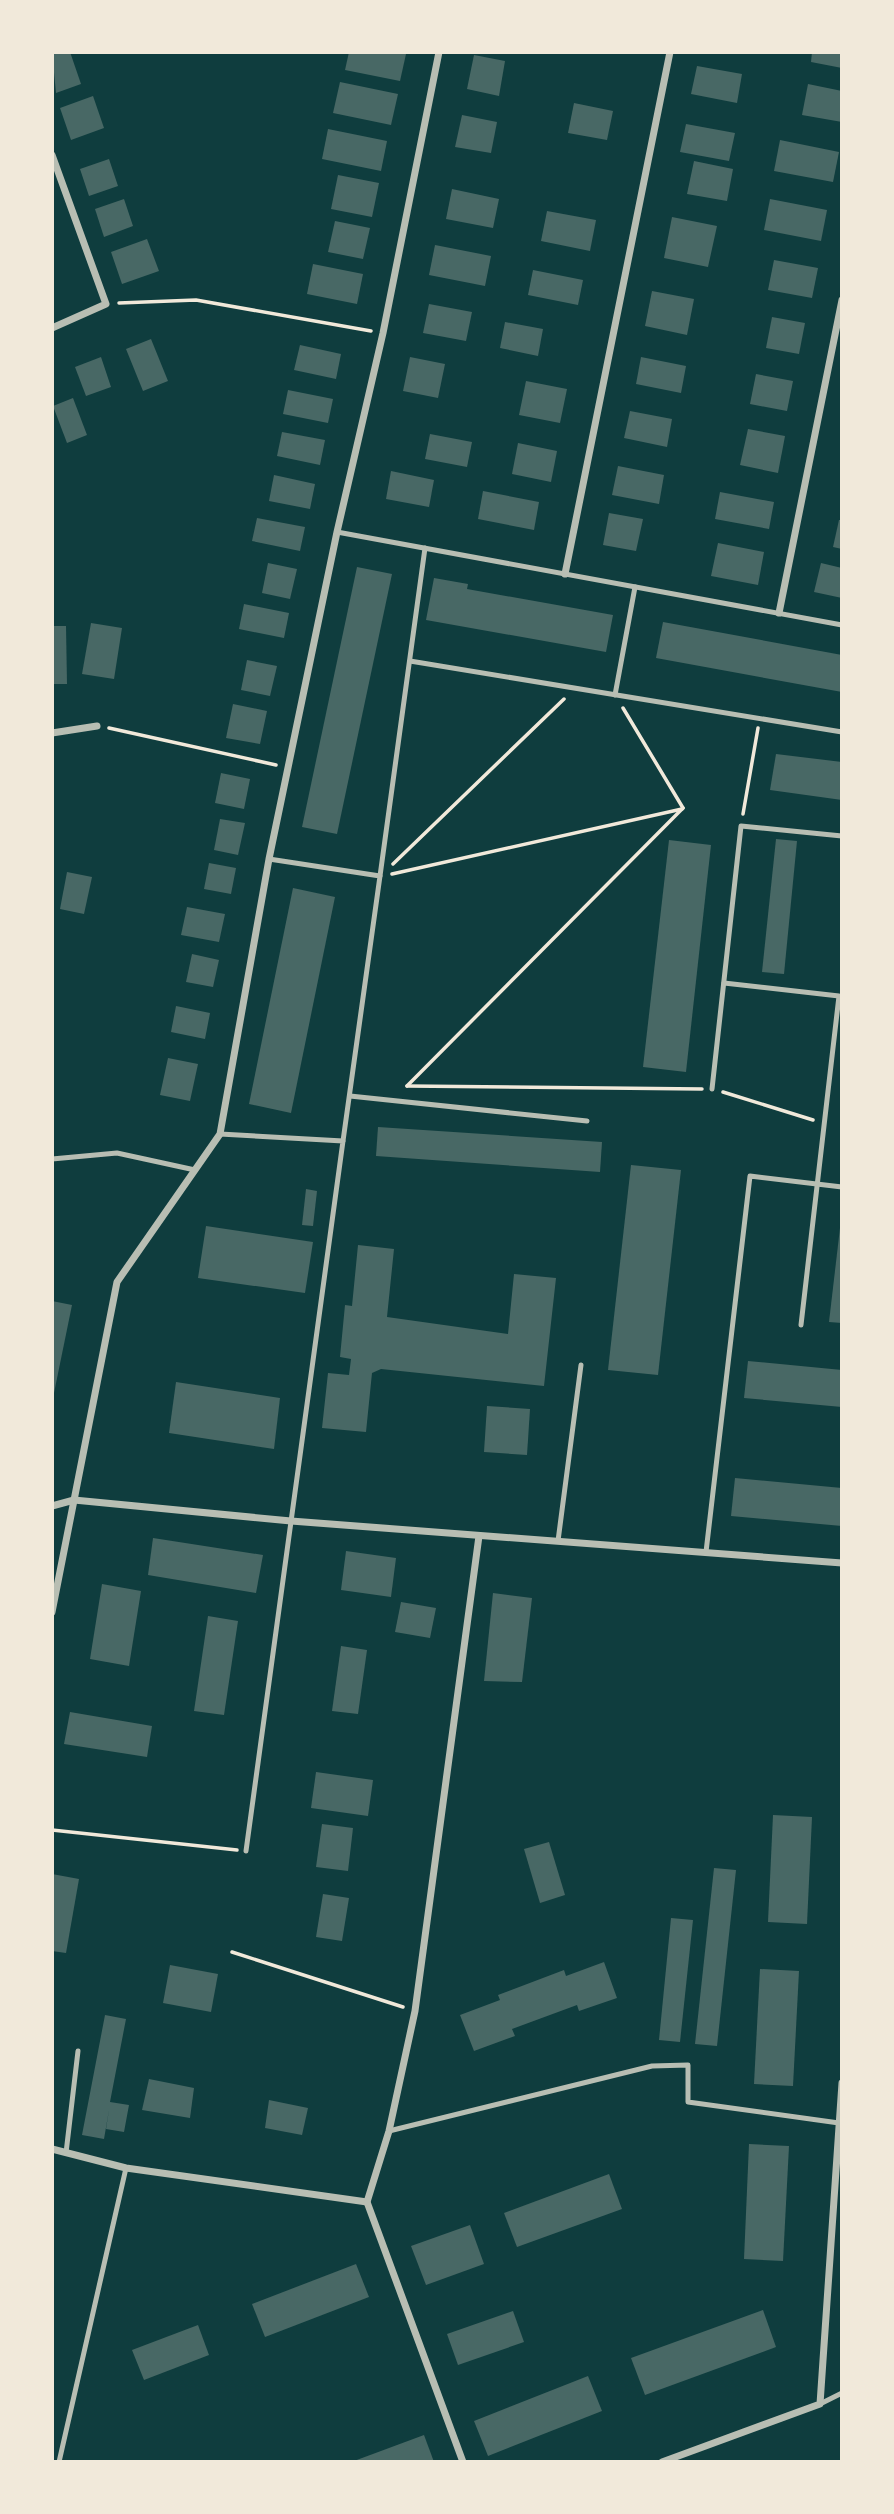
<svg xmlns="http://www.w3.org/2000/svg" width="894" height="2514" font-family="'Sofia Sans Condensed',sans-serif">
<rect width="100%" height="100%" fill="#0f3d3e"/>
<g fill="#486865">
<path d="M52 52H70L81 84 56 93Z"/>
<path d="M349 52 406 54 400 81 345 70Z"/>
<path d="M812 52H842V68L811 62Z"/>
<path d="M474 55 505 61 499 96 467 89Z"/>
<path d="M697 66 742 74 737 103 691 94Z"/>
<path d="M340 82 398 94 391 125 333 113Z"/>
<path d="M808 84 842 91V122L802 115Z"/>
<path d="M93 96 104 128 71 140 60 108Z"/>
<path d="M574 103 613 111 607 140 568 133Z"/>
<path d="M462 115 497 122 491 153 455 147Z"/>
<path d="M686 124 735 133 729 161 680 152Z"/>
<path d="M328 129 387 141 381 171 322 159Z"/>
<path d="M780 140 839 152 833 182 774 171Z"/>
<path d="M109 159 118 186 89 196 80 169Z"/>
<path d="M694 161 733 169 727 201 687 194Z"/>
<path d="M338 175 379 183 372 217 331 209Z"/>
<path d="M452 189 499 199 493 228 446 219Z"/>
<path d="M124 199 133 226 104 237 95 209Z"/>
<path d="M770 199 827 210 821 241 764 230Z"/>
<path d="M547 211 596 220 590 251 541 241Z"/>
<path d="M672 217 717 226 708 267 664 258Z"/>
<path d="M335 221 370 228 363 259 328 252Z"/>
<path d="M147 239 159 271 122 284 111 252Z"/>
<path d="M435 245 491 256 485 286 429 275Z"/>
<path d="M774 260 818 268 812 298 768 290Z"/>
<path d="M313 264 363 274 357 304 307 294Z"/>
<path d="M533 270 583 280 578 305 528 295Z"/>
<path d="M652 291 694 299 687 335 645 326Z"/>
<path d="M429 304 472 312 466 341 423 333Z"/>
<path d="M772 317 805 323 799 354 766 348Z"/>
<path d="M505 322 543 329 538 356 500 348Z"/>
<path d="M151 339 168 381 143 391 126 349Z"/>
<path d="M300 345 341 354 336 379 294 370Z"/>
<path d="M101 357 111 387 86 396 75 367Z"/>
<path d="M410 357 445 364 438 398 403 391Z"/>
<path d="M641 357 686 366 681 393 636 384Z"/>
<path d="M756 374 793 381 787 411 750 404Z"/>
<path d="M526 381 567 389 560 423 519 415Z"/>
<path d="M288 390 333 399 328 423 283 414Z"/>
<path d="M73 398 87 435 67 443 53 406Z"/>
<path d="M630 411 672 419 667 447 624 438Z"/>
<path d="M748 429 785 436 778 473 740 465Z"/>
<path d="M282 432 325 440 320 465 277 456Z"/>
<path d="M430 434 472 442 467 467 425 459Z"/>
<path d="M518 443 557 451 551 482 512 474Z"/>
<path d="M618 466 664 475 659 504 612 495Z"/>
<path d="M391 471 434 480 429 507 386 499Z"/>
<path d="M274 475 315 484 310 509 269 501Z"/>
<path d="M483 491 539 502 534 530 478 519Z"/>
<path d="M720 492 774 502 769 529 715 519Z"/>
<path d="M609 513 643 519 636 551 603 545Z"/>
<path d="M257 518 305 527 300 551 252 541Z"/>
<path d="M839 520H842V549L833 547Z"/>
<path d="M718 543 764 552 758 585 711 576Z"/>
<path d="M268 563 297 569 290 599 262 593Z"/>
<path d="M821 563 842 568V598L814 592Z"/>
<path d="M357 567 392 574 337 834 302 827Z"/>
<path d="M434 578 468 584 467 589 613 615 606 652 426 620Z"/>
<path d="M244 604 289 613 284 638 239 629Z"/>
<path d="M663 622 842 655V692L656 658Z"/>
<path d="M91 623 122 628 114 679 82 674Z"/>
<path d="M52 626H66L67 684H52Z"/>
<path d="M247 660 277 666 270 696 241 690Z"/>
<path d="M233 704 267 711 260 744 226 738Z"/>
<path d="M776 754 842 762V800L770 790Z"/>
<path d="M221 773 250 779 244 809 215 803Z"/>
<path d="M220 819 245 823 238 855 214 850Z"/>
<path d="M776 839 797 841 784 974 762 972Z"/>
<path d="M669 840 711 845 686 1072 643 1067Z"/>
<path d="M209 863 236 868 231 894 204 889Z"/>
<path d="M67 872 92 877 84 914 60 909Z"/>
<path d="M293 888 335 897 291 1113 249 1104Z"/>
<path d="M187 907 225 914 219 942 181 935Z"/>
<path d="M192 954 219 960 213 987 186 982Z"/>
<path d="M176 1006 210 1013 205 1039 171 1032Z"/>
<path d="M168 1058 198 1064 190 1101 160 1095Z"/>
<path d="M378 1127 602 1142 600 1172 376 1156Z"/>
<path d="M631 1165 681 1170 658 1375 608 1370Z"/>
<path d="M306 1189 317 1191 313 1226 302 1225Z"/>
<path d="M206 1226 313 1242 305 1293 198 1278Z"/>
<path d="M840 1228H842V1323L829 1322Z"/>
<path d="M358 1245 394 1249 387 1317 508 1334 514 1274 556 1278 544 1386 381 1369 372 1373 366 1432 322 1428 328 1373 349 1375 351 1359 340 1357 345 1305 352 1306Z"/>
<path d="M52 1301 72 1305 54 1393H52Z"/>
<path d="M748 1361 842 1370V1407L744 1398Z"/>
<path d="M176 1382 280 1398 274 1449 169 1433Z"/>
<path d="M487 1406 530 1409 527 1455 484 1452Z"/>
<path d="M735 1478 842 1488V1526L731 1516Z"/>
<path d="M153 1538 263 1555 256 1593 148 1575Z"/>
<path d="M346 1551 396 1558 391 1597 341 1590Z"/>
<path d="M102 1584 141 1591 129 1666 90 1659Z"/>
<path d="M493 1593 532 1598 522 1682 484 1681Z"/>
<path d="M401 1602 436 1608 430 1638 395 1632Z"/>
<path d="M208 1616 238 1621 224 1715 194 1711Z"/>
<path d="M341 1646 367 1650 358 1714 332 1711Z"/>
<path d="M70 1712 152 1726 147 1757 64 1744Z"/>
<path d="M316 1772 373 1780 368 1816 311 1808Z"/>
<path d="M773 1815 812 1817 807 1924 768 1922Z"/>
<path d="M322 1824 353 1828 348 1871 316 1867Z"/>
<path d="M549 1842 565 1895 540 1903 524 1849Z"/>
<path d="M714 1868 736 1870 717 2046 695 2044Z"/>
<path d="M52 1874 79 1879 66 1953 52 1951Z"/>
<path d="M323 1894 349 1898 342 1941 316 1937Z"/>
<path d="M671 1918 693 1920 680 2042 659 2040Z"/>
<path d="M604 1962 617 1998 579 2011 577 2005 512 2029 515 2036 474 2051 460 2015 500 2000 498 1995 564 1970 566 1976Z"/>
<path d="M170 1965 218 1974 211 2012 163 2003Z"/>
<path d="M760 1969 799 1971 793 2086 754 2084Z"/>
<path d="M105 2015 126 2019 110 2102 129 2105 124 2132 106 2129 109 2110 104 2139 82 2135Z"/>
<path d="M149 2079 194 2088 190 2118 142 2110Z"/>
<path d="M269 2100 308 2108 302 2135 265 2128Z"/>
<path d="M749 2144 789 2146 783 2261 744 2259Z"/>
<path d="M609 2174 622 2209 517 2247 504 2213Z"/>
<path d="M470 2225 484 2264 426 2285 411 2246Z"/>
<path d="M356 2264 369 2297 265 2337 252 2304Z"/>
<path d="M763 2310 776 2347 645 2395 631 2358Z"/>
<path d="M513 2311 524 2342 458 2365 447 2334Z"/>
<path d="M198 2325 209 2355 144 2380 132 2350Z"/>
<path d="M588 2376 602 2411 488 2456 474 2421Z"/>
<path d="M424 2435 434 2462H355L354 2461Z"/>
</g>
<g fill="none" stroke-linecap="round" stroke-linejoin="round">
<g stroke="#f1e9da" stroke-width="3.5">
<path d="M119 303 196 300 371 331"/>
<path d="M623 708 683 808"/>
<path d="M109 728 276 765"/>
<path d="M743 814 758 728"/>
<path d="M393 864 564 699"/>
<path d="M392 874 682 809"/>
<path d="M407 1086 702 1089"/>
<path d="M407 1086 683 808"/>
<path d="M723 1092 813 1120"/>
<path d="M52 1830 237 1850"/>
<path d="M232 1952 403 2007"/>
</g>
<g stroke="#b8beb3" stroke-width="5">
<path d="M337 532 842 625"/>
<path d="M410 661 842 732"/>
<path d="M615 695 635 587"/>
<path d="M269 859 380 876 343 1141"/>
<path d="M380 876 425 548"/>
<path d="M724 983 839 996 801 1325"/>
<path d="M712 1089 741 826 842 836"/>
<path d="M350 1096 587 1121"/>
<path d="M220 1134 343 1141 246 1851"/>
<path d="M52 1159 117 1153 195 1170"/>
<path d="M558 1541 581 1365"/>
<path d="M706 1552 750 1176 842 1187"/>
<path d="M389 2131 652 2066 688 2065V2102L839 2123"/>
<path d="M66 2153 78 2051"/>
<path d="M820 2404 842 2393"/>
<path d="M59 2462 126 2168"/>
</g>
<g stroke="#b8beb3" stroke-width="7">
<path d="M52 155 106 304 52 328"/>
<path d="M565 574 670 52"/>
<path d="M779 613 842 300"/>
<path d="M52 733 97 726"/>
<path d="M52 1506 74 1500 291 1521 842 1563"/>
<path d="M52 1612 117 1282 220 1134 269 859 337 532 383 333 439 52"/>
<path d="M52 2149 126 2168 367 2202"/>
<path d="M463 2462 367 2202 389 2131 415 2011 479 1536"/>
<path d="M662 2462 820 2404 842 2083"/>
</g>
</g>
<rect width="894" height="2514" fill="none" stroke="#f1e9da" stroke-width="108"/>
</svg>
